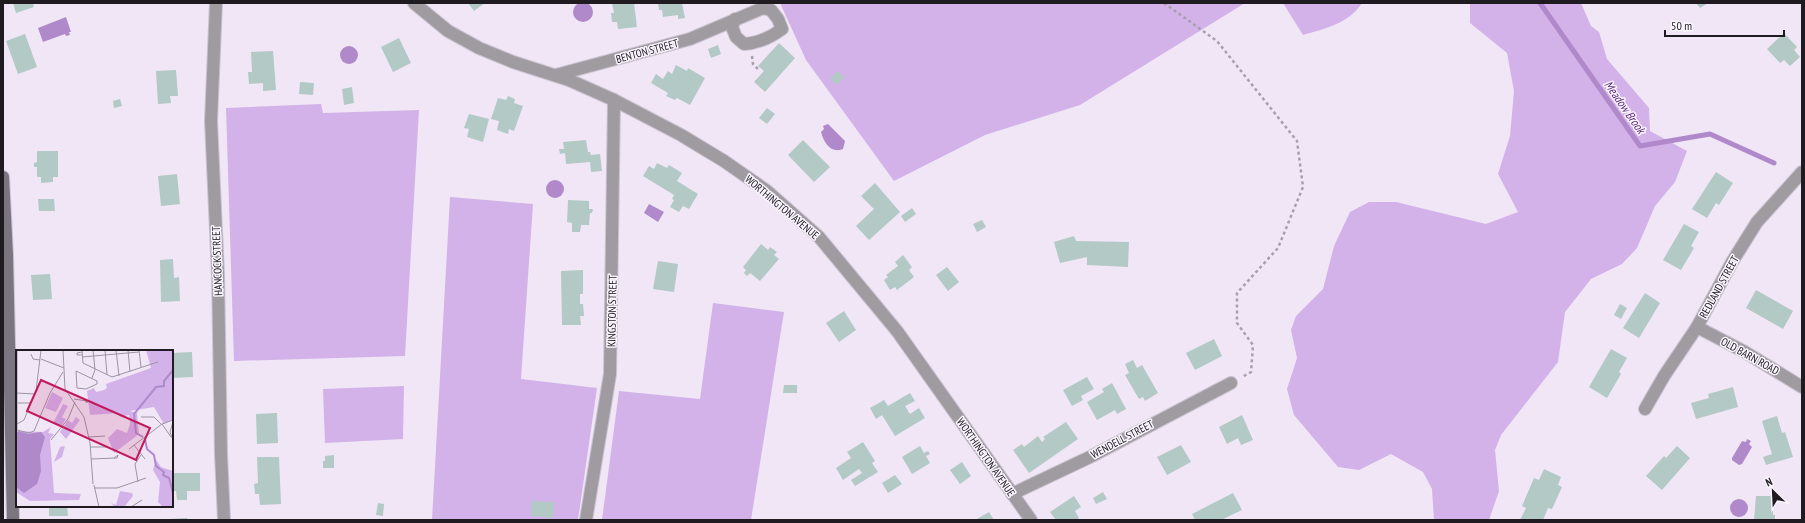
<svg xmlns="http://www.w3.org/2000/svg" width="1805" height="523" font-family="'PT Sans Narrow',sans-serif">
<rect width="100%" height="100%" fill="#f0e6f6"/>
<g fill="#d3b2e9">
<path d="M780 3H1245L1080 105 985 135 894 181 806 60Z"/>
<path d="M1283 3H1362C1350 23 1324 29 1303 35Z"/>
<path d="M1470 3H1581L1591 26 1599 32 1607 59 1649 108 1650 131 1687 151 1675 182 1655 206 1637 248 1622 264 1591 279 1565 312 1558 362 1501 435 1495 450 1499 491 1489 520H1434L1432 489 1423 472 1391 454 1359 470 1338 467 1294 415 1287 389 1297 358 1291 330 1296 316 1323 289 1334 246 1350 212 1369 202H1396L1486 224 1518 212 1498 174 1510 136 1514 91 1507 53 1470 23Z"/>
<path d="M321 104 323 113 419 110 405 356 234 361 226 108Z"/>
<path d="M450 197 533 204 521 379 597 388 578 520H432Z"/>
<path d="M713 303 784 312 751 520H602L619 391 700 399Z"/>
<path d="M404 386 403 439 325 443 323 389Z"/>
</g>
<g fill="#b089ca">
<circle cx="583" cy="12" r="10"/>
<path d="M66 17 71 32H69L70 35 66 36 65 34 43 42 38 28Z"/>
<circle cx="349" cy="55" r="9"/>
<path d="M828 124 845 141 843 149C831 154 824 143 821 132L824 129 823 126Z"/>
<circle cx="555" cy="189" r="9"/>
<path d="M649 204 664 212 658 222 644 213Z"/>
<path d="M1747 439 1751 441 1749 444 1752 447 1742 464 1739 465 1732 460V458L1742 441 1746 442Z"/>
<circle cx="1739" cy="508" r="9"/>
</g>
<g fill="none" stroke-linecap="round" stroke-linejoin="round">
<path stroke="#b089ca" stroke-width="5" d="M1540 3 1640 146 1710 134 1774 163"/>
</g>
<g fill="#b3c9c6">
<path d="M13 3H33L34 7 16 13Z"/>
<path d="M468 3H485L474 11Z"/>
<path d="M612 3H634L637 27 618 29 617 22H612L611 13H614Z"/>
<path d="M658 3H682L685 18 678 19V15L663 17 662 10H659Z"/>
<path d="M1696 3H1708L1700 8Z"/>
<path d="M1784 33 1797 47 1794 50 1800 57 1790 66 1784 60 1780 63 1767 49Z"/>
<path d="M25 34 37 67 18 74 6 41Z"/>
<path d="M399 38 411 63 393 72 381 47Z"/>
<path d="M779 43 795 58 765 92 754 82 764 71 758 66Z"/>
<path d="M718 45 721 54 711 58 708 49Z"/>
<path d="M273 51 276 90 263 91V83L249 84 248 72H252L251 52Z"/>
<path d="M676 65 687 71 688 68 705 78 690 105 677 98 675 100 666 96 668 93 651 83 656 74 663 79 668 71 672 74Z"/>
<path d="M176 70 178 96H170L171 103 158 104 156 71Z"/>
<path d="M838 71 844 77 837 85 830 79Z"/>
<path d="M300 82 314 83 313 95 299 94Z"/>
<path d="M352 87 354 103 344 105 342 89Z"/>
<path d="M508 96 515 99 514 103 523 106 514 131 509 129 508 134 497 130 499 121 491 119 498 98 506 100Z"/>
<path d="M120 99 122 106 114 108 113 101Z"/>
<path d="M767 108 775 114 767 124 759 118Z"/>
<path d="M469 114 489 119 483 142 467 137 469 129 464 128Z"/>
<path d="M586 140 588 152H590L591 155 600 154 602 171 591 172 590 162 566 164 565 153 560 154 559 149H564L563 142Z"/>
<path d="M803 140 830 167 814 182 788 155Z"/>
<path d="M37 151H58V177H53V182L41 183V177H37V167H34V163L37 162Z"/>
<path d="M657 163 667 168 669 165 682 173 677 181 698 194 689 209 683 206 679 212 670 207 674 200 672 199 674 195 643 176 649 166 654 169Z"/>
<path d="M1716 172 1733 183 1719 205 1716 203 1707 218 1692 209Z"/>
<path d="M177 174 180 204 161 206 158 176Z"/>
<path d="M875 183 900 212 869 240 856 226 874 209 861 196Z"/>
<path d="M38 199H54L55 211H39Z"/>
<path d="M568 200 589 201V209H593L592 213H590L589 225H581L580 232H572V223L567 222Z"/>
<path d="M912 208 916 214 905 222 901 216Z"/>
<path d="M982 220 986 227 977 232 973 224Z"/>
<path d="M1684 224 1699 232 1691 246 1694 248 1681 270 1663 260Z"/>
<path d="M1074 236 1076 241 1129 242 1128 267 1087 265V257L1060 263 1054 242Z"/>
<path d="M761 244 768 250 770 247 777 252 774 255 779 259 760 281 750 273 747 276 744 273 746 270 743 267Z"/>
<path d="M903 255 912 267 909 270 914 277 897 290 895 287 890 290 884 280 888 277 886 275 898 266 895 262Z"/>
<path d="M173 259 174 278 179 277 180 301 161 302 160 260Z"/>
<path d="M658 261 678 264 674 292 653 289Z"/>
<path d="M947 267 959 282 948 291 936 275Z"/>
<path d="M583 270V294H580V304H583L584 316H580L581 325H562L561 271Z"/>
<path d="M50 274 52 299 33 300 31 275Z"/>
<path d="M1756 290 1793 311 1783 329 1746 308Z"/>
<path d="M1645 293 1660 303 1639 338 1623 328Z"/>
<path d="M1620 304 1627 308 1621 319 1614 315Z"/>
<path d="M844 311 856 330 839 342 826 323Z"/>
<path d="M1214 339 1222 356 1195 370 1186 353Z"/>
<path d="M1611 349 1627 358 1619 372 1621 374 1607 398 1589 387Z"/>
<path d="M192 352 193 377 172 378V353Z"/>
<path d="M1133 360 1137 368 1142 365 1158 393 1145 401 1143 397 1139 399 1125 375 1129 373 1125 364Z"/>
<path d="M1087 377 1094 389 1081 396 1083 400 1072 406 1063 390Z"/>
<path d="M1112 383 1126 409 1117 414 1115 410 1097 420 1087 402 1104 392 1102 389Z"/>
<path d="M784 385H797V393H783Z"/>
<path d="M1733 387 1738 407 1696 419 1691 403 1709 398 1708 394Z"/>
<path d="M910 393 915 401 905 406 910 414 919 408 925 418 895 436 882 415 876 419 870 408 884 400 888 406Z"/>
<path d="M277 413 278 443 257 444 256 414Z"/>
<path d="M1242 415 1253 440 1241 445 1238 438 1227 444 1219 427Z"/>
<path d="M1777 416 1782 433 1785 432 1793 457 1766 465 1763 457 1772 454 1762 421Z"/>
<path d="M1066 422 1078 439 1029 473 1013 450 1022 444 1024 447 1038 436 1042 442 1045 439 1043 437Z"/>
<path d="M863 442 875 461 872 463 878 472 855 486 851 480 862 473 859 469 843 480 836 468 851 458 847 452Z"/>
<path d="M1181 445 1191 462 1167 475 1157 457Z"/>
<path d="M920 446 924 453 928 451 930 454 926 456 930 463 912 474 902 457Z"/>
<path d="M1677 446 1690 458 1662 490 1646 476 1664 456 1666 458Z"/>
<path d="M334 455V468H323V461H325V456Z"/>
<path d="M257 457H279L281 504 260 505 259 494H255L254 484 258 483Z"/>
<path d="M962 462 971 476 960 484 950 470Z"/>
<path d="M1544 469 1561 477 1558 485 1562 487 1552 509 1548 508 1543 520H1520L1526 508 1522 506 1534 478 1539 480Z"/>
<path d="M172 473H200V491H187V500H177L176 491H172Z"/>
<path d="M895 475 902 484 888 493 882 483Z"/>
<path d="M1103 492 1107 499 1096 504 1093 498Z"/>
<path d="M1233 493 1242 510 1221 520H1195L1192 514Z"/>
<path d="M1074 496 1081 507 1075 511 1079 518 1076 520H1056L1050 512Z"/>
<path d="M1756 496H1773V515H1775V520H1754Z"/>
<path d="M531 501 554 502 553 518 531 516Z"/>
<path d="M378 503 384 504 383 516 376 515Z"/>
<path d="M49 506H67L68 516H49Z"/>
<path d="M989 512 994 520H975Z"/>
<path d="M187 518V520H168V519Z"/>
</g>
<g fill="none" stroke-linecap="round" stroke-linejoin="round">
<g stroke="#cac1d0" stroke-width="14">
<g id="street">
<path d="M216 3 211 121 218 275 221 454 224 520"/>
<path d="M414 3 448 31 479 48 513 62 569 80 614 100 681 135 724 161 767 191 819 237 897 331 1031 520"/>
<path d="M556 75 690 39 763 8 771 10 778 19 782 29C770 38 759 43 744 44L736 37 732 27 735 19"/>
<path d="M1697 327 1745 352 1802 387"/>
<path d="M1645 409 1664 376 1697 327 1732 262 1757 222 1802 172"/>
<path d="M1012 494 1092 456 1231 383"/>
<path d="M586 520 610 374 614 100"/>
</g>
</g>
<g stroke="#cac1d0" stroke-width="14">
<path id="secondary" d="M3 177 7 256 13 520"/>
</g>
<g stroke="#a79fac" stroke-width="2.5" stroke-dasharray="3 3" stroke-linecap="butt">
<path d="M1164 3 1217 41 1297 141 1303 187 1278 248 1237 293V323L1253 345 1251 372 1242 377"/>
<path d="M752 56 753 64 759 70"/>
</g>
<use href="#street" stroke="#9f9ba1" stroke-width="12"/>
<use href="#secondary" stroke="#7a757e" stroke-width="12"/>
</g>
<g text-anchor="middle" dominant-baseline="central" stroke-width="3" stroke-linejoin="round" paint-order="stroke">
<g font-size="11" fill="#1f1b21" stroke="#fbf5ff">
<text transform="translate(647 51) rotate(-15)">BENTON STREET</text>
<text transform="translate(782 207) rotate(40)">WORTHINGTON AVENUE</text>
<text transform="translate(217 261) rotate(-92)">HANCOCK STREET</text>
<text transform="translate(1719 287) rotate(-61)">REDLAND STREET</text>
<text transform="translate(612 311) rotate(-89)">KINGSTON STREET</text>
<text transform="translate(1750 356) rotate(29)">OLD BARN ROAD</text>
<text transform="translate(1122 439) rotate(-28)">WENDELL STREET</text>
<text transform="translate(986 457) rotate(55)">WORTHINGTON AVENUE</text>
</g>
<g font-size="12" font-style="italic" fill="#5e2d7a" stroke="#fbf5ff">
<text transform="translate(1625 107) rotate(55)">Meadow Brook</text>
</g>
</g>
<g transform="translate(16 350)">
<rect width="157" height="157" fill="#f0e6f6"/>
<path d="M130 0H157V69L148 74 138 57 114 61 121 63 123 84 98 103 92 88 101 79 111 83 114 74 113 65 104 67 102 63 74 65 71 41 78 38 80 42 88 40 91 38 90 34 135 18ZM36 42 47 48 40 62 29 58ZM47 54 52 56 46 67 50 69 45 77 37 73ZM60 67 64 70 50 89 44 82 52 70 56 73ZM35 77 32 83 38 84 34 89 38 143 65 144 63 150 14 151 0 142V81L27 82ZM49 96 46 107 38 112 44 97ZM140 110 145 117 157 121V157L146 156 142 152 144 132 137 120ZM104 141 116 143 117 146 108 157H99L95 153 100 155Z" fill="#d3b2e9"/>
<path d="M3 81 12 84 25 82 29 87 24 105 25 121 21 134 8 143 0 137V83Z" fill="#b089ca"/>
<path fill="none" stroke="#b089ca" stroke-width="2" d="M127 87 120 83 118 64 140 37 148 36V31L157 20M129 89 131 99 138 105 140 116 148 122 147 125 153 128 157 143"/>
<path fill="none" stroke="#9c95a1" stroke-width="1" d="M47 0 49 39 68 67 74 93 77 134M66 0 67 13 96 27 142 12M89 0 91 25M100 0 103 26M112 0 114 22M123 0 125 17M66 2 61 3V5H66M15 4 17 9 24 10M66 7 123 2M25 9 48 18M60 21 81 31V34L70 39 61 38ZM76 28 79 20 77 0M0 43 19 44M58 49 71 51V53L69 51M2 53H15M125 67H138L145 74M157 72 154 82 157 90M1 74 8 70 20 41 25 0M1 80 13 83 18 81 34 43 47 22M1 80V0M73 87 89 86M155 87 146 74 157 70M35 90 52 69 59 52M118 95 129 109M74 97H90M113 99 146 74M75 109 101 108 102 105 98 108M122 132 119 114 125 105M78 135 83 157M78 138H101L130 128M115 157 126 150"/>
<path fill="#c2185b" fill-opacity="0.15" stroke="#c2185b" stroke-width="2" d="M25 30 134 78 120 110 11 61Z"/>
<rect width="157" height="157" fill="none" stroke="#1f1b21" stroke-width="2"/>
</g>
<rect width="1805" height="523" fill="none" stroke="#1f1b21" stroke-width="8"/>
<g transform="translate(1773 491) rotate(336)" stroke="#fbf5ff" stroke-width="3" paint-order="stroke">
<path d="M0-3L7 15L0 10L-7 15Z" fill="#1f1b21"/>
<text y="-6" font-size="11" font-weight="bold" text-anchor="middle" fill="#1f1b21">N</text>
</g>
<path d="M1665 30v6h119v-6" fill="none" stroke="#1f1b21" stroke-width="2"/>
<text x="1671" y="30" font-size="12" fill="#1f1b21" stroke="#fbf5ff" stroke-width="3" paint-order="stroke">50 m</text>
</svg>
